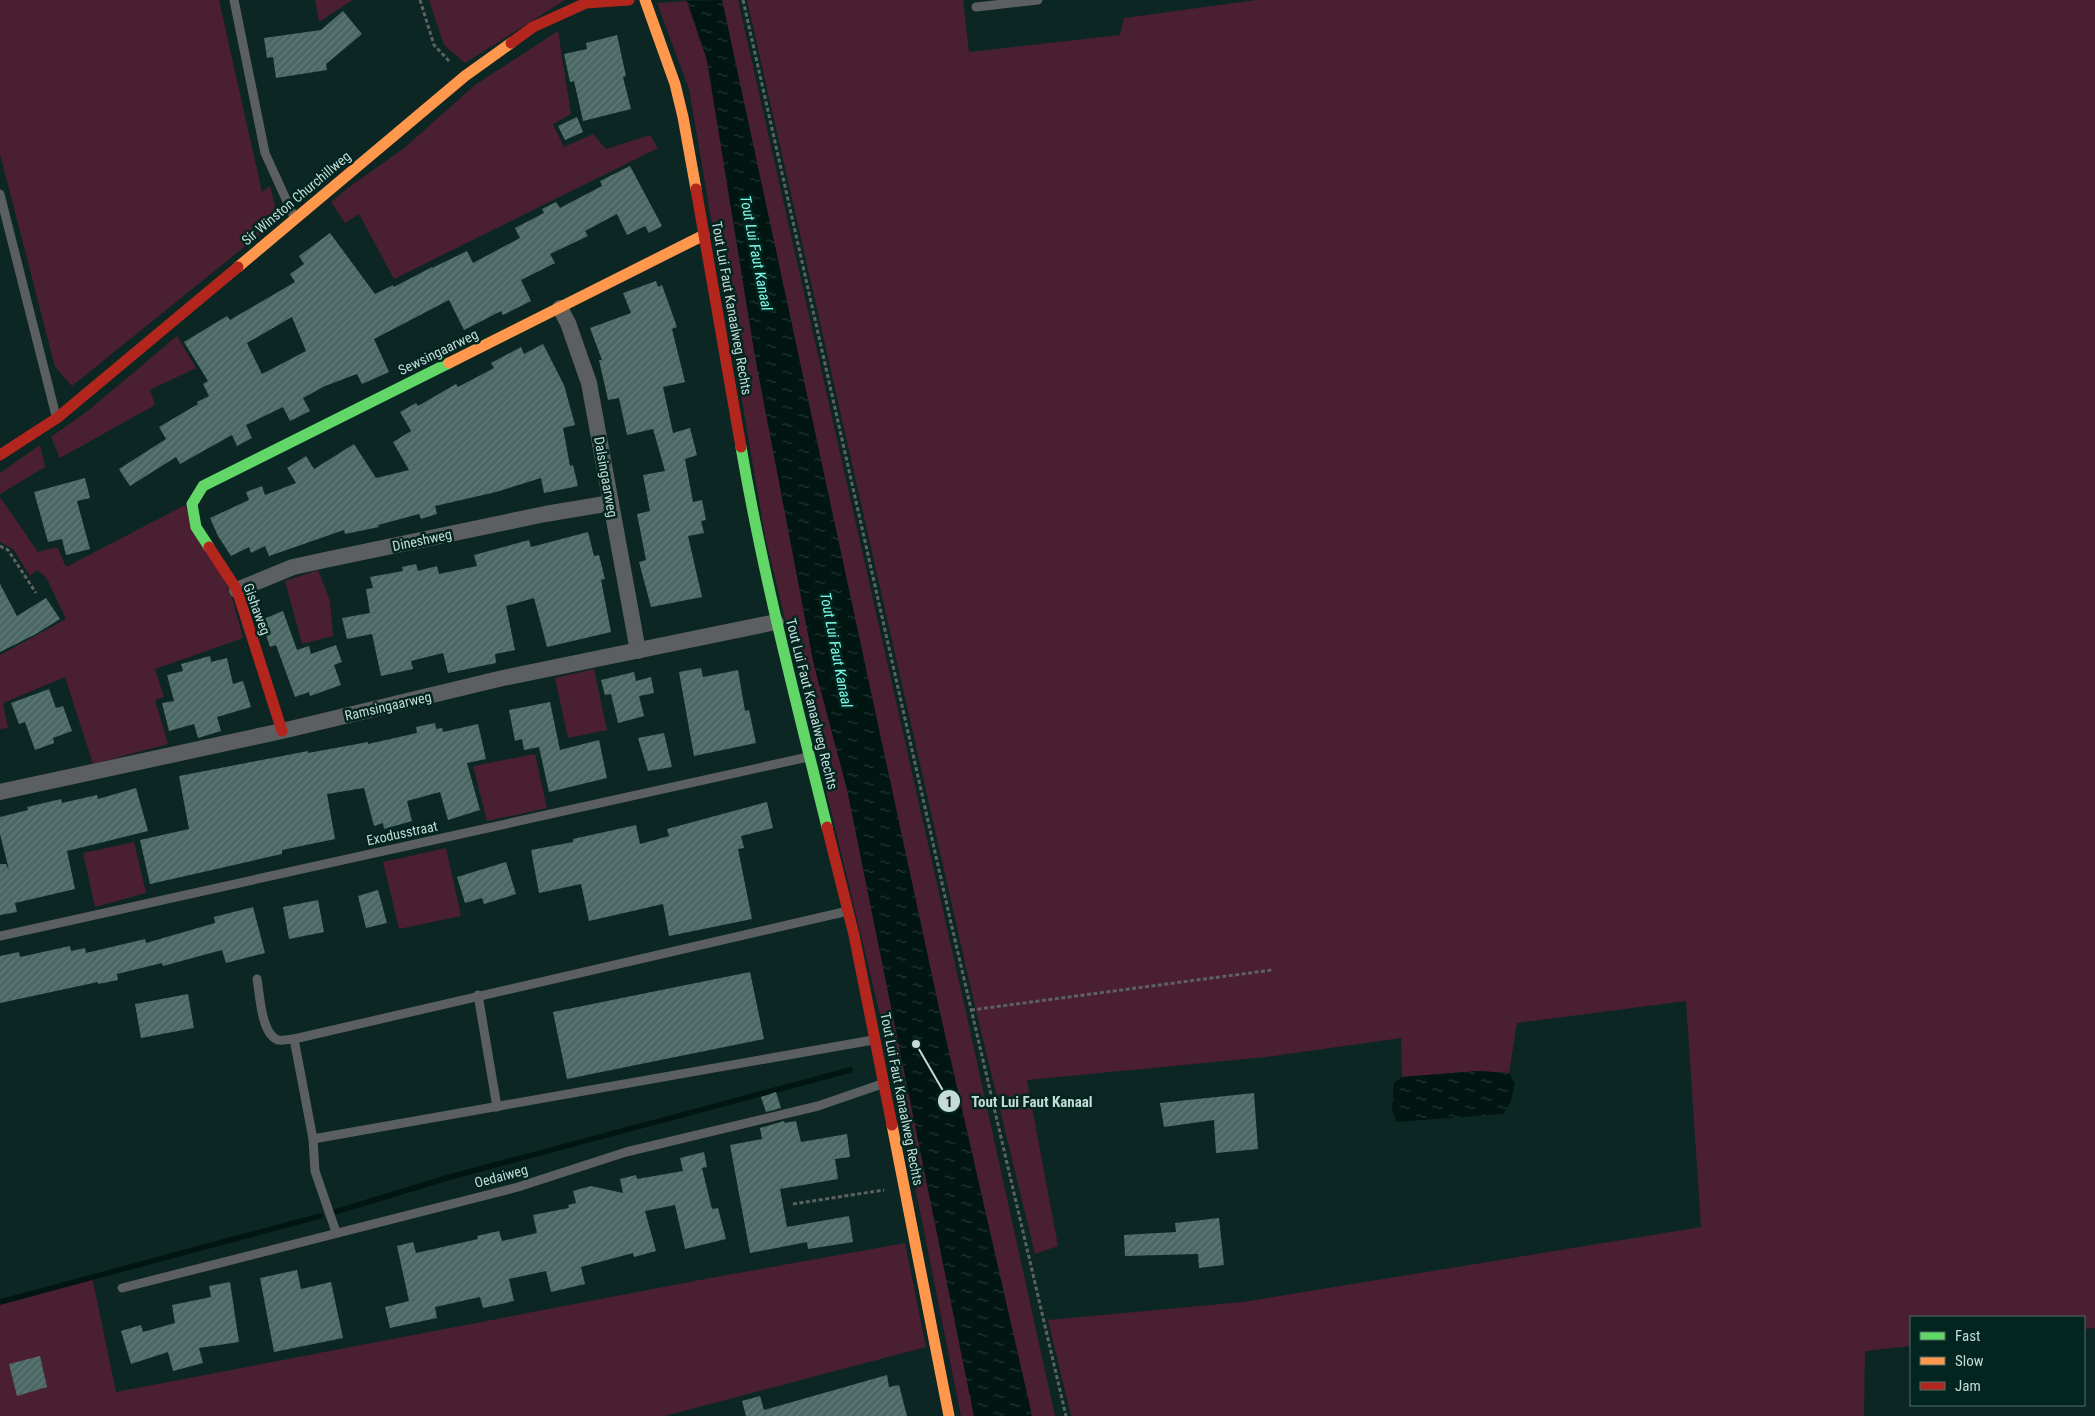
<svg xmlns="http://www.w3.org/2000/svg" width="2095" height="1416" font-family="'Roboto Condensed',sans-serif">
<defs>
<pattern id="water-ripples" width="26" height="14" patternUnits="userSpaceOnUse" patternTransform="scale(1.25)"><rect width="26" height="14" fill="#011511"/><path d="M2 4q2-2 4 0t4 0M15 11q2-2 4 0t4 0" fill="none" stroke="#253633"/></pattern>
<pattern id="building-hatch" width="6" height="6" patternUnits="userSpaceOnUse" patternTransform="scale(1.25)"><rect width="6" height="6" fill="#4b6763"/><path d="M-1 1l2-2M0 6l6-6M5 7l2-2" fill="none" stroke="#637c79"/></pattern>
</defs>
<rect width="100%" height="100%" fill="#0c2623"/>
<g fill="#4a1f32">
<path d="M0 0H219L262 192 270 186 276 209 274 223 72 386 55 367 0 154Z"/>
<path d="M315 0H352L319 22Z"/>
<path d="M429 0H565L465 63 444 45Z"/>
<path d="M722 0H738L965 1008 1055 1416H1032L940 1013Z"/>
<path d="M747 0H963L969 52 1120 35 1124 18 1256 0H2095V1328L2084 1329V1317H1911V1346L1865 1351 1864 1416H1071L1048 1320 1243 1302 1701 1227 1686 1001 1517 1023 1509 1073 1478 1071 1402 1077 1401 1038 1266 1057 1027 1080 1058 1246 1035 1254 973 998Z"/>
<path d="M687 1 707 60 755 356 814 665 847 789 974 1416H961L883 1027 765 536 689 89 657 3Z"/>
<path d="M558 31 571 114 553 124 564 147 593 134 606 149 650 135 658 148 394 279 359 214 345 223 331 202 349 187 403 149 475 85Z"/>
<path d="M177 336 196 368 150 390 155 405 60 458 51 437 89 410Z"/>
<path d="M40 445 45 467 0 494V473Z"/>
<path d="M0 497 38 552 57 547 66 567 185 505 231 594 243 638 155 669 164 697 155 700 168 744 93 764 65 677 3 703 8 728 0 729V655L66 619 46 577 37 570 30 576 13 549 0 542Z"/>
<path d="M318 570 330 601 333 636 302 644 285 581Z"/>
<path d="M594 669 607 730 568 738 555 678Z"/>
<path d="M535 754 547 808 487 821 473 766Z"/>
<path d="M134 842 146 893 95 907 83 853Z"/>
<path d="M446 848 461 916 399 929 383 862Z"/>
<path d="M905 1243 926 1347 665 1416H0V1302L92 1277 116 1392 705 1279Z"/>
</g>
<g fill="url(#water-ripples)">
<path d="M722 0 940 1013 1032 1416H974L847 789 814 665 755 356 707 60 687 1Z"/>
<path d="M1478 1071 1509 1073 1515 1083 1511 1101 1503 1114 1396 1122 1392 1110 1394 1083 1402 1077Z"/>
</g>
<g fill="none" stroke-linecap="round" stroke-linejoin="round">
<g stroke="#011511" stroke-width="5.5">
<path d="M335 1212 450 1177 850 1070"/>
<path d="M0 1302 320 1216"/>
</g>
</g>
<g fill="url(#building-hatch)" fill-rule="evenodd">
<path d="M343 11 362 34 326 64 327 70 276 78 273 57 267 58 264 38 321 30Z"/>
<path d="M617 35 626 76 623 77 631 109 583 121 574 81 570 82 564 54 587 49 586 43Z"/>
<path d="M577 117 583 132 565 140 558 126Z"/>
<path d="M630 166 662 226 649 233 645 226 627 235 617 214 585 231 588 236 550 254 555 263 521 280 531 301 503 315 501 311 464 330 449 300 374 339 389 372 362 384 357 374 325 386 303 398 310 411 290 421 283 407 246 425 252 438 237 446 232 435 180 464 176 457 130 486 124 477 119 469 166 439 159 427 198 404 197 402 209 396 203 384 208 381 184 342 227 316 230 320 295 282 290 274 304 264 299 256 330 233 375 294 393 285 394 287 432 267V268L467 251 473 263 520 238 515 228 544 213 542 209 556 202 560 208 602 186 600 181ZM292 317 306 351 262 374 247 343Z"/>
<path d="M656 281 658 287 662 285 677 327 672 329 685 382 663 387 673 433 690 428 697 455 685 459 693 502 702 500 706 520 701 521 704 533 688 536 702 597 651 607 639 562 646 560 637 514 650 511 643 475 665 471 653 429 627 435 619 398 608 400 599 360H602L590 328 631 313 623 293Z"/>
<path d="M543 344 564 385 575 425 563 428 570 466 573 465 578 486 544 493 541 478 496 492 435 506 437 514 421 519 419 514 378 525 379 527 345 534 344 530 269 556 265 546 251 553 249 547 231 556 218 536 210 518 249 500 246 492 262 486 265 495 296 483 287 468 306 456 314 469 354 444 376 478 409 470 393 442 411 431 400 412 416 403 418 406 456 384 458 387 494 368 491 363 521 347 524 354Z"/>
<path d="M85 478 90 498 77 501 90 549 66 555 62 539 48 542 34 492Z"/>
<path d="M588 532 594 556 599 555 605 579 601 580 611 632 547 647 534 598 506 606 515 650 495 654 496 663 448 673 443 653 411 661 413 669 381 676 372 634 347 639 342 618 370 613 366 589 373 588 370 577 403 571 402 567 416 564 418 571 437 566 439 574 477 566 474 555 529 540 531 547Z"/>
<path d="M0 584 17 616 46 598 60 619 36 634 0 652Z"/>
<path d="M283 611 297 650 309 646 311 654 336 645 342 662 334 665 341 685 310 696 309 692 295 697 276 645 270 647 261 620Z"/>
<path d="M210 656 211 662 227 658 233 684 243 681 251 707 217 717 221 731 198 738 194 724 169 731 162 703 174 701 167 675 183 671 181 664Z"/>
<path d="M701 668 703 677 738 670 745 711 749 710 756 743 694 756 679 672Z"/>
<path d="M634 672 636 681 651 677 654 693 639 696 644 716 618 723 611 694 605 695 601 680Z"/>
<path d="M49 689 56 708 63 706 72 731 53 738 54 743 35 750 25 722 19 724 11 703Z"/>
<path d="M550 702 560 750 599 740 607 778 549 792 539 747 524 750 522 739 515 741 509 710Z"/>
<path d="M435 723 436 729 442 728 443 732 478 724 486 759 467 763 480 810 448 820 440 792 407 801 412 821 384 829 383 823 374 826 364 788 327 794 335 839 282 850V854L150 884 140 840 189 829 179 776 308 751V753L368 742V744L417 733 416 727Z"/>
<path d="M664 733 672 767 648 771 638 738Z"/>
<path d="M136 788 148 831 67 851 75 889 15 903 17 912 0 915V864H6L9 870 0 834V817L28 810 27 807 61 799 62 803 97 795 98 799Z"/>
<path d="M767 802 773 828 741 836 744 848 738 849 752 919 669 936 663 904 589 921 581 884 539 893 531 850 573 842V839L636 825 640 844 669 836 667 829Z"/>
<path d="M506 862 516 894 484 904 482 898 465 903 457 877Z"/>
<path d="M378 890 387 923 366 928 358 896Z"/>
<path d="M318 900 324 932 289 939 283 907Z"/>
<path d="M253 907 265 953 226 963 222 950 163 966 162 963 117 974 118 980 98 984V982L0 1003V956L19 952 20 957 70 946 71 951 85 948 86 953 145 939 146 943 215 923 214 917Z"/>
<path d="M750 972 764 1039 567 1079 553 1012Z"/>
<path d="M188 994 194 1028 141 1038 135 1004Z"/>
<path d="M776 1092 781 1108 766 1112 761 1097Z"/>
<path d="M1254 1093 1258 1149 1216 1153 1214 1120 1164 1127 1160 1103Z"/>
<path d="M784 1121 785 1123 796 1121 801 1142 847 1134 850 1157 835 1159 838 1179 780 1189 787 1227 849 1216 853 1242 808 1249 807 1242 750 1253 730 1145 762 1139 760 1128Z"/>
<path d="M704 1152 707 1167 702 1168 712 1209 718 1208 726 1239 685 1249 675 1205 645 1211 656 1251 634 1257 633 1253 581 1267 585 1284 551 1292 546 1271 509 1279 514 1301 483 1308 480 1297 435 1307 437 1318 390 1328 385 1307 409 1301 397 1246 413 1242 416 1253 478 1239 477 1236 499 1231 502 1241 537 1233 533 1215 569 1208 568 1205 576 1203 573 1191 591 1186 623 1193 620 1179 636 1175 637 1179 683 1171 680 1158Z"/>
<path d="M1219 1218 1224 1265 1199 1268 1198 1254 1125 1256 1124 1235 1176 1232 1175 1223Z"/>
<path d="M297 1270 301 1289 331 1282 343 1338 274 1352 260 1278Z"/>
<path d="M230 1282 239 1342 199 1348 203 1363 173 1371 168 1352 131 1364 121 1331 141 1325 143 1332 175 1323 172 1305 211 1297 209 1286Z"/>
<path d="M40 1356 47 1387 17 1396 9 1364Z"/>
<path d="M887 1375 889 1387 899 1385 907 1416H746L742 1401 760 1396 764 1410Z"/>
</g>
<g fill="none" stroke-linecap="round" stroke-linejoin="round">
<g stroke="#5c6261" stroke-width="3" stroke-dasharray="4 2.5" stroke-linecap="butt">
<path d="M420 0 434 45 450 62"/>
<path d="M743 0 951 923 1066 1416"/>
<path d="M0 546 8 550 36 593"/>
<path d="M971 1010 1272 970"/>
<path d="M793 1204 884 1190"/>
</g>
<g stroke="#5c5f5f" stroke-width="9">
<path d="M234 0 265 153 295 219"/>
<path d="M976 7 1038 0"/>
<path d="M0 194 56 416"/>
<path d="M0 936 808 757"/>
<path d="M257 979C260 995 261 1034 278 1040 282 1041 289 1039 294 1039L848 911"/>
<path d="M478 995 497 1107"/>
<path d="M294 1039 313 1139 315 1171 336 1232"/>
<path d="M313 1139 873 1040"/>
<path d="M122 1288 518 1187 626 1152 818 1106 882 1084"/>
</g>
<g stroke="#5c5f5f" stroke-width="16">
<path d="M560 308 568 323 589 383 638 651"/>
<path d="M237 590 293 567 325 560 545 514 611 503"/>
<path d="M0 792 282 731 503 678 776 622"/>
</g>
<g stroke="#63d668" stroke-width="11">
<path d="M741 447C763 576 796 701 827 827"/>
<path d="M209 547 196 527 192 504 203 486 449 363"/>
</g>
<g stroke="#ff974d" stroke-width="11">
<path d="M645 0 675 84 683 117 696 189"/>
<path d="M238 267 465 76 511 43"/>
<path d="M449 363 704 235"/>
<path d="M892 1125 949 1416"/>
</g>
<g stroke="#b3261e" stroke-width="11">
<path d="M511 43 533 27 586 3 629 0"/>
<path d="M696 189 741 447"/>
<path d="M0 455 57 418 238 267"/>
<path d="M209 547 237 590 282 731"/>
<path d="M827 827 854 935 892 1125"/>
</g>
</g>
<g text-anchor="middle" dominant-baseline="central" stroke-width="5" stroke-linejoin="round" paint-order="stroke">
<g font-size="14" fill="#c5dbd7" stroke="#032520">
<text transform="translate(296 198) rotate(-40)">Sir Winston Churchillweg</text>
<text transform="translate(732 308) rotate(80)">Tout Lui Faut Kanaalweg Rechts</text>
<text transform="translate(438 352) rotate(-26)">Sewsingaarweg</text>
<text transform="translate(606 477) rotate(80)">Dalsingaarweg</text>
<text transform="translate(422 540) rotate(-12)">Dineshweg</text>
<text transform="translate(257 609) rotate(70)">Gishaweg</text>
<text transform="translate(812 704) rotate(76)">Tout Lui Faut Kanaalweg Rechts</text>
<text transform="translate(388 706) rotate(-13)">Ramsingaarweg</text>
<text transform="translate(402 833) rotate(-12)">Exodusstraat</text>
<text transform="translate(902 1099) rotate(79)">Tout Lui Faut Kanaalweg Rechts</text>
<text transform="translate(501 1176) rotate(-15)">Oedaiweg</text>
</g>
<g font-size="15" font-style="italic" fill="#7efbe9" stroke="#032520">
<text transform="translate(756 253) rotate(79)">Tout Lui Faut Kanaal</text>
<text transform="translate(836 650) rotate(79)">Tout Lui Faut Kanaal</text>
</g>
</g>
<path fill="none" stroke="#c5dbd7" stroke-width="2" d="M916 1044L949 1101"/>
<g fill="#c5dbd7" stroke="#032520" stroke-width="2">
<circle cx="916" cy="1044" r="5"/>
<circle cx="949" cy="1101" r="12"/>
</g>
<g font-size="15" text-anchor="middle" font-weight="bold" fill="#111">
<text x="949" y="1107">1</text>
</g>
<g font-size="15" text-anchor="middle" font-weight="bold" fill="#c5dbd7" stroke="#032520" stroke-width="5" stroke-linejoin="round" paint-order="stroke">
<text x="1032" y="1107">Tout Lui Faut Kanaal</text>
</g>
<rect x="1910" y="1316" width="175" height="90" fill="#032520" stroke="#516e69"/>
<rect x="1920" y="1332" width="25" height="8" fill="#63d668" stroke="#516e69"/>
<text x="1955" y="1341" font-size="15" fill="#c5dbd7">Fast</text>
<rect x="1920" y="1357" width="25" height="8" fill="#ff974d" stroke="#516e69"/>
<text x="1955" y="1366" font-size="15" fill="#c5dbd7">Slow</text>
<rect x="1920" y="1382" width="25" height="8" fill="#b3261e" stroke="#516e69"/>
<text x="1955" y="1391" font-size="15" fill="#c5dbd7">Jam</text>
</svg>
